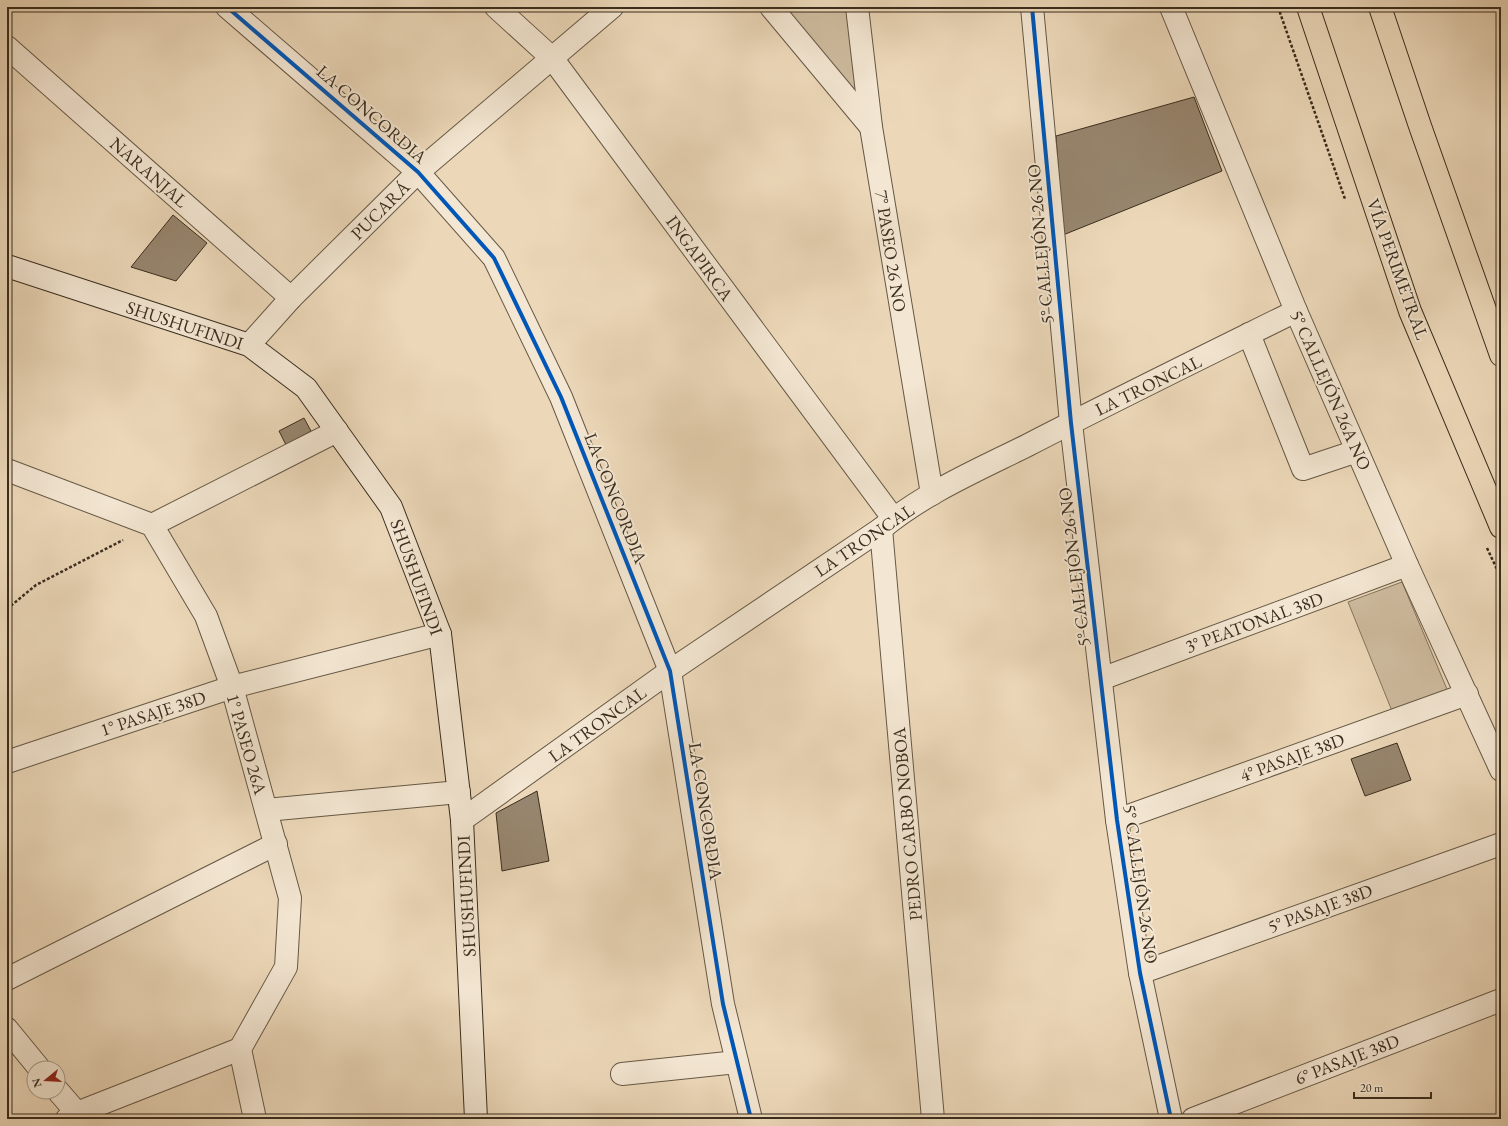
<svg xmlns="http://www.w3.org/2000/svg" width="1508" height="1126" font-family="'EB Garamond',serif">
<rect width="100%" height="100%" fill="#ecd8b9"/>
<filter id="stains"><feTurbulence type="fractalNoise" baseFrequency=".005" numOctaves="4"/><feColorMatrix values="0 0 0 0 .2 0 0 0 0 .09 0 0 0 0 .02 0 0 0 .5 -.17"/></filter>
<radialGradient id="worn" r=".72"><stop offset=".6" stop-color="#630" stop-opacity="0"/><stop offset="1" stop-color="#630" stop-opacity=".3"/></radialGradient>
<g fill="#cebb9f" stroke="#84745e">
<path d="M781 7H850L862 106Z"/>
<path d="M1402 582 1449 694 1392 711 1348 602Z"/>
</g>
<g fill="#97866f" stroke="#3a2d1e">
<path d="M1194 97 1222 171 1063 235 1056 136Z"/>
<path d="M173 215 207 243 176 281 131 267Z"/>
<path d="M304 418 311 431 286 445 279 431Z"/>
<path d="M1397 743 1411 780 1365 796 1351 759Z"/>
<path d="M537 791 549 861 502 871 496 813Z"/>
</g>
<g fill="none" stroke-linecap="round" stroke-linejoin="round">
<g stroke="#665845" stroke-width="24">
<g id="street">
<path d="M227 7 418 172 494 258 561 397 670 671 723 1004 751 1119"/>
<path d="M496 7 552 58 893 518"/>
<path d="M771 7 871 127"/>
<path d="M857 7 871 127 932 494"/>
<path d="M1032 7 1071 423 1117 820 1140 973 1171 1119"/>
<path d="M1171 7 1296 311 1407 565 1501 770"/>
<path d="M7 47 291 298"/>
<path d="M1249 334 1303 469 1357 451"/>
<path d="M249 345 291 298 418 172 612 7"/>
<path d="M7 470 152 525 206 616 232 687 290 898 286 967 240 1049 255 1119"/>
<path d="M152 525 337 431"/>
<path d="M881 529 933 1119"/>
<path d="M1101 679 1407 565"/>
<path d="M7 762 232 687 440 634"/>
<path d="M266 810 459 792"/>
<path d="M462 820 670 671 881 529C924 493 978 470 1028 445 1117 399 1207 355 1296 311"/>
<path d="M1117 820 1467 694"/>
<path d="M1140 973 1501 844"/>
<path d="M7 979 276 844"/>
<path d="M7 1029 39 1068"/>
<path d="M622 1074 737 1062"/>
<path d="M58 1091 77 1113"/>
<path d="M67 1119 77 1113 240 1049"/>
<path d="M1193 1119 1501 1000"/>
</g>
</g>
<g stroke="#3a2d1e" stroke-width="24">
<path id="secondary" d="M7 266 249 345 306 388 391 507 440 634 462 820 476 1119"/>
</g>
<g stroke="#3a2d1e" stroke-width="24">
<g id="highway">
<path d="M1308 7 1410 311 1501 527"/>
<path d="M1380 7 1420 126 1501 355"/>
</g>
</g>
<g stroke="#3a2d1e" stroke-width="2.5" stroke-dasharray="3 2" stroke-linecap="butt">
<path d="M1278 7 1345 199"/>
<path d="M1487 548 1501 578"/>
<path d="M7 609 36 585 123 540"/>
</g>
<use href="#street" stroke="#f3e6d2" stroke-width="22"/>
<use href="#secondary" stroke="#f3e6d2" stroke-width="22"/>
<use href="#highway" stroke="#ecd8b9" stroke-width="22"/>
<g stroke="#f3e6d2" stroke-width="6">
<g id="cycleway">
<path d="M227 7 418 172 494 258 561 397 670 671 723 1004 751 1119"/>
<path d="M1032 7 1071 423 1117 820 1140 973 1171 1119"/>
</g>
</g>
<use href="#cycleway" stroke="#0057b8" stroke-width="4"/>
</g>
<g text-anchor="middle" dominant-baseline="central" stroke-width="4" stroke-linejoin="round" paint-order="stroke">
<g font-size="18" fill="#3a2d1e" stroke="#f3e6d2">
<text transform="translate(372 114) rotate(41)">LA CONCORDIA</text>
<text transform="translate(149 172) rotate(41)">NARANJAL</text>
<text transform="translate(380 210) rotate(-45)">PUCARÁ</text>
<text transform="translate(1040 244) rotate(-95)">5° CALLEJÓN 26 NO</text>
<text transform="translate(891 251) rotate(81)">7° PASEO 26 NO</text>
<text transform="translate(700 258) rotate(54)">INGAPIRCA</text>
<text transform="translate(1398 269) rotate(70)">VÍA PERIMETRAL</text>
<text transform="translate(185 325) rotate(18)">SHUSHUFINDI</text>
<text transform="translate(1148 385) rotate(-26)">LA TRONCAL</text>
<text transform="translate(1331 390) rotate(66)">5° CALLEJÓN 26A NO</text>
<text transform="translate(616 498) rotate(68)">LA CONCORDIA</text>
<text transform="translate(864 540) rotate(-34)">LA TRONCAL</text>
<text transform="translate(1074 567) rotate(-97)">5° CALLEJÓN 26 NO</text>
<text transform="translate(417 577) rotate(70)">SHUSHUFINDI</text>
<text transform="translate(1254 622) rotate(-20)">3° PEATONAL 38D</text>
<text transform="translate(153 713) rotate(-18)">1° PASAJE 38D</text>
<text transform="translate(597 724) rotate(-36)">LA TRONCAL</text>
<text transform="translate(247 744) rotate(74)">1° PASEO 26A</text>
<text transform="translate(1292 757) rotate(-20)">4° PASAJE 38D</text>
<text transform="translate(706 811) rotate(81)">LA CONCORDIA</text>
<text transform="translate(907 824) rotate(-95)">PEDRO CARBO NOBOA</text>
<text transform="translate(1141 884) rotate(82)">5° CALLEJÓN 26 NO</text>
<text transform="translate(466 896) rotate(-93)">SHUSHUFINDI</text>
<text transform="translate(1320 908) rotate(-20)">5° PASAJE 38D</text>
<text transform="translate(1347 1059) rotate(-21)">6° PASAJE 38D</text>
</g>
</g>
<rect width="1508" height="1126" fill="none" stroke="#ecd8b9" stroke-width="24"/>
<rect x="8" y="8" width="1492" height="1110" fill="none" stroke="#3a2d1e" stroke-width="2"/>
<rect x="12" y="12" width="1484" height="1102" fill="none" stroke="#3a2d1e"/>
<g transform="translate(46 1080) rotate(252)"><circle r="19" fill="#f3e6d2" stroke="#a99c8a"/>
<path d="M0-3L7 15L0 10L-7 15Z" fill="#8f2418"/>
<text y="-6" font-size="11" font-weight="bold" text-anchor="middle" fill="#3a2d1e">N</text>
</g>
<path d="M1354 1092v6h77v-6" fill="none" stroke="#3a2d1e" stroke-width="2"/>
<text x="1360" y="1092" font-size="12" fill="#3a2d1e" stroke="#f3e6d2" stroke-width="3" paint-order="stroke">20 m</text>
<rect width="100%" height="100%" filter="url(#stains)"/>
<rect width="100%" height="100%" fill="url(#worn)"/>
</svg>
